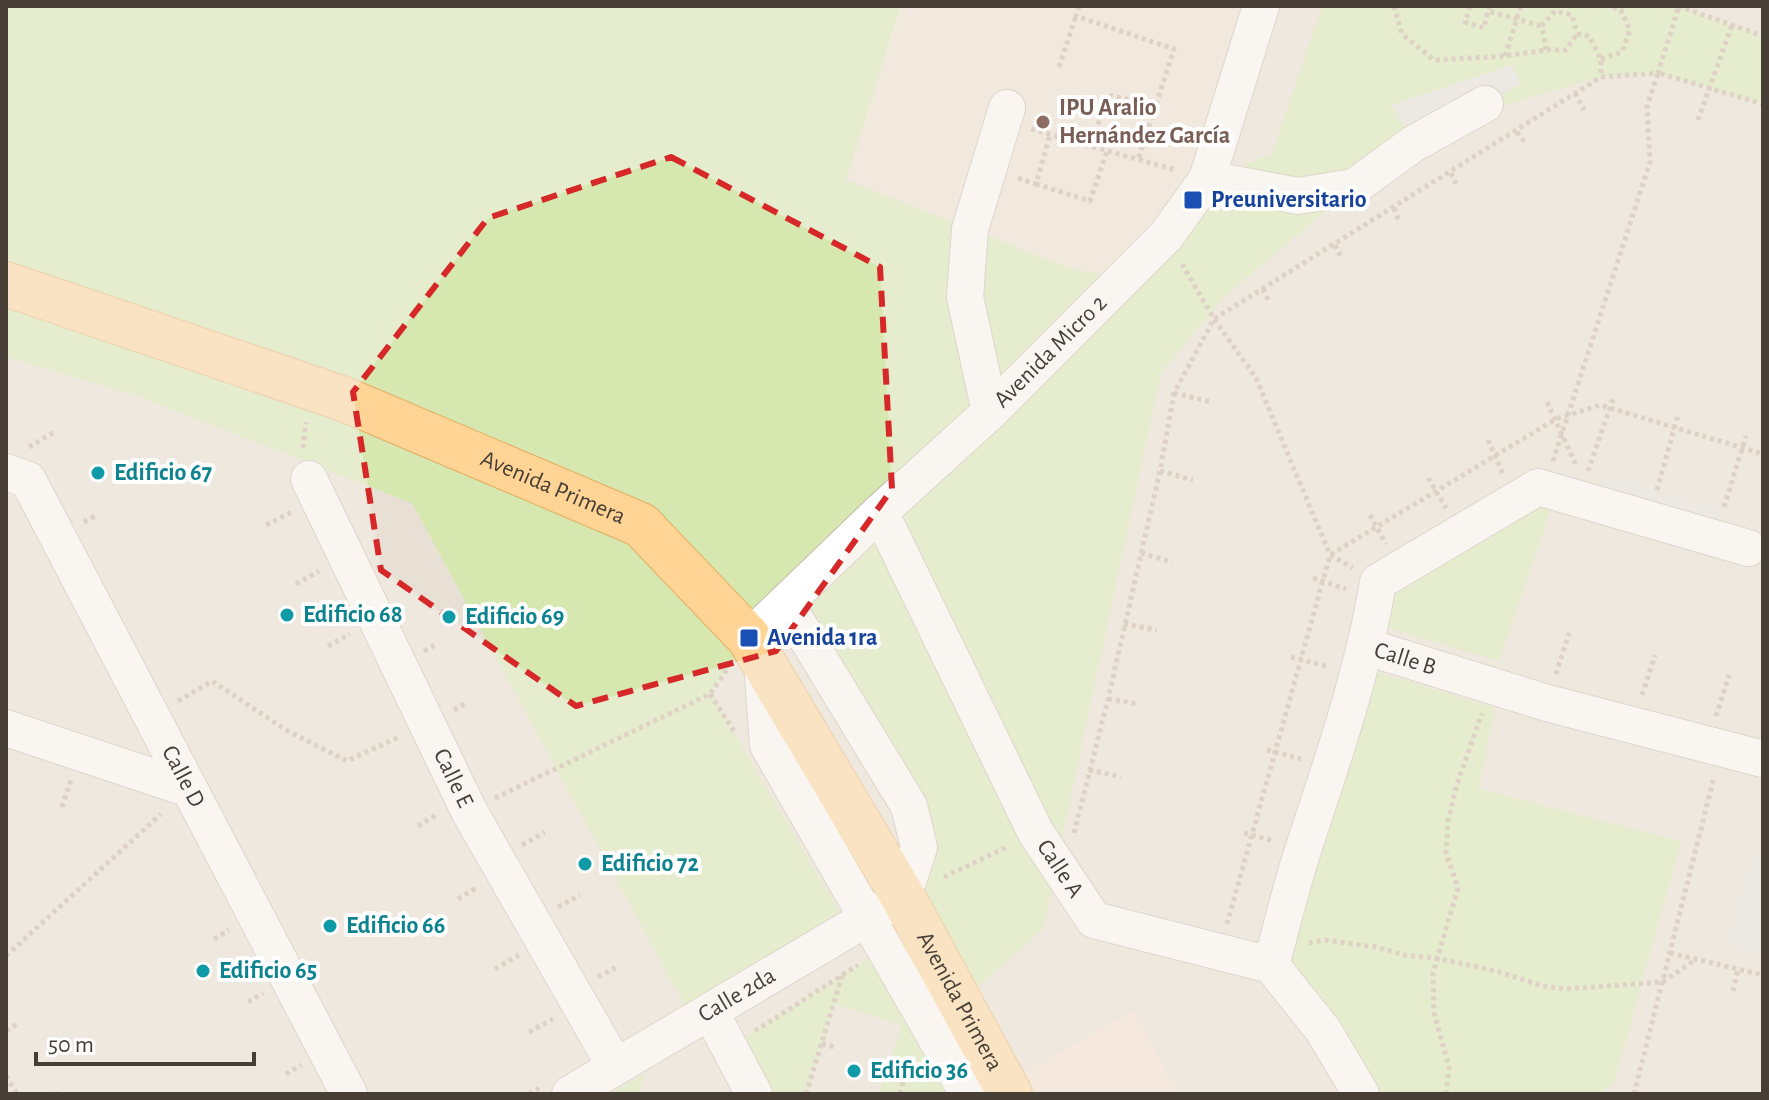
<svg xmlns="http://www.w3.org/2000/svg" width="1769" height="1100" font-family="'Alegreya Sans',sans-serif">
<rect width="100%" height="100%" fill="#f4eee7"/>
<path fill="#e8e0d5" d="M1261 6H1763V1094H6V239L615 479Z"/>
<path fill="#f6e2d2" d="M1133 1011 1179 1094H1010L1004 1084Z"/>
<path fill="#ede2d1" d="M902 6H1261L1193 200 1123 278 1072 269 845 180Z"/>
<g fill="#d6e8af">
<path d="M6 6H901L846 180 1072 269 1122 278 1207 179 1272 154 1322 6H1678L1763 37V104L1658 73 1601 77 1459 118 1354 187 1223 298 1161 373 1043 929 960 1003 903 897 919 847 787 604 749 638 711 694 843 918 687 1010 412 503 135 395 6 357Z"/>
<path d="M1541 496 1555 499 1499 661 1384 627 1391 588Z"/>
<path d="M1371 670 1495 708 1479 789 1681 841 1614 1084 1596 1094H1374L1281 956Z"/>
<path d="M868 958 961 1094H879L902 1025 835 1004 806 1094H770L744 1038Z"/>
<path d="M645 1073 638 1094H611Z"/>
</g>
<g fill="#e2dfdc">
<path d="M1512 65 1521 84 1413 144 1392 105Z"/>
<path d="M1602 473 1723 511 1713 538 1593 503Z"/>
<path d="M1751 855 1763 858V954L1726 944Z"/>
</g>
<g fill="none" stroke-linecap="round" stroke-linejoin="round">
<g stroke="#c2b8ac" stroke-width="38">
<g id="minor">
<path d="M1207 179 1298 196 1354 187 1413 144 1485 104"/>
<path d="M990 412 965 297 970 229 1007 108"/>
<path id="s1" d="M6 472 28 480 349 1094"/>
<path id="s2" d="M309 479 469 811 615 1066"/>
<path id="s3" d="M880 512 1036 833 1094 920 1271 965 1323 1030 1361 1094"/>
<path id="s4" d="M749 638 880 512 990 412 1166 236 1207 179 1261 6"/>
<path id="s5" d="M1367 647 1547 703 1763 759"/>
<path d="M762 662 768 745 968 1094"/>
<path d="M6 728 189 789"/>
<path d="M1271 965C1282 926 1291 886 1304 847 1333 759 1363 673 1378 582L1538 487 1748 548"/>
<path d="M710 1011 754 1094"/>
<path id="s6" d="M570 1094 903 897 919 847 909 806 786 604"/>
</g>
</g>
<g stroke="#e5ae64" stroke-width="46">
<g id="major">
<path id="s7" d="M6 284 344 399 641 525 749 638 903 897 1010 1094"/>
</g>
</g>
<g stroke="#c1af9b" stroke-width="5" stroke-dasharray="4 4" stroke-linecap="butt">
<path d="M1079 6 1076 16 1174 49 1138 160"/>
<path d="M1394 6 1402 34 1434 60 1505 56 1546 50H1566L1577 34"/>
<path d="M1470 6 1465 22 1484 28 1488 11"/>
<path d="M1490 6 1488 11 1542 26"/>
<path d="M1678 6 1763 36"/>
<path d="M1577 34 1589 36 1601 59V77"/>
<path d="M1546 50 1542 26 1555 11 1572 15 1577 34"/>
<path d="M1505 56 1521 6"/>
<path d="M1601 59 1622 52 1630 30 1621 10 1610 6"/>
<path d="M1059 67 1076 16"/>
<path d="M1575 93 1584 110"/>
<path d="M1698 120 1732 25"/>
<path d="M1031 129 1175 170"/>
<path d="M1517 132 1526 144"/>
<path d="M1090 147 1108 95 1156 106"/>
<path d="M1451 173 1457 186"/>
<path d="M1018 178 1036 184 1050 135"/>
<path d="M1036 184 1090 201 1107 151"/>
<path d="M1394 208 1399 221"/>
<path d="M1335 245 1341 257"/>
<path d="M1182 264 1214 319 1256 378 1330 555 1353 568"/>
<path d="M1263 289 1269 302"/>
<path d="M1174 393 1211 402"/>
<path d="M1547 402 1577 467"/>
<path d="M1488 440 1503 474"/>
<path d="M29 447 56 431"/>
<path d="M303 448 306 422"/>
<path d="M1553 461 1650 162 1647 106 1658 73 1763 104"/>
<path d="M1160 471 1193 480"/>
<path d="M1588 471 1614 396"/>
<path d="M1428 478 1446 508"/>
<path d="M1657 490 1678 415"/>
<path d="M1724 507 1746 436"/>
<path d="M1370 515 1386 544"/>
<path d="M84 522 97 515"/>
<path d="M266 525 292 512"/>
<path d="M1141 553 1172 562"/>
<path d="M1313 578 1346 589"/>
<path d="M296 584 319 571"/>
<path d="M1124 624 1157 630"/>
<path d="M328 646 350 634"/>
<path d="M424 651 435 645"/>
<path d="M1291 657 1329 667"/>
<path d="M1556 674 1569 633"/>
<path d="M710 694 734 731"/>
<path d="M1642 695 1655 655"/>
<path d="M1108 699 1138 704"/>
<path d="M178 701 212 681 286 730 347 761 399 737"/>
<path d="M454 710 466 703"/>
<path d="M1716 716 1729 675"/>
<path d="M1267 750 1301 759"/>
<path d="M1089 770 1121 777"/>
<path d="M495 798 710 694 728 668"/>
<path d="M62 807 71 780"/>
<path d="M418 826 438 814"/>
<path d="M1074 833 1108 699 1160 471 1174 393 1214 319 1601 77 1658 73 1679 6"/>
<path d="M1244 833 1274 841"/>
<path d="M522 845 545 832"/>
<path d="M944 877 1007 847"/>
<path d="M458 899 478 887"/>
<path d="M558 907 580 895"/>
<path d="M1227 924 1330 555 1556 419 1600 405 1763 454"/>
<path d="M214 939 229 930"/>
<path d="M1309 943 1325 940 1376 947 1404 955 1436 958 1496 971 1543 986 1565 989 1663 982 1696 959"/>
<path d="M1670 953 1763 975"/>
<path d="M6 956 161 814"/>
<path d="M495 969 519 955"/>
<path d="M598 977 619 966"/>
<path d="M1733 991 1738 969"/>
<path d="M248 1002 263 993"/>
<path d="M6 1031 19 1023"/>
<path d="M755 1031 858 965"/>
<path d="M529 1032 553 1019"/>
<path d="M822 1044 835 1047"/>
<path d="M286 1074 301 1065"/>
<path d="M6 1076 17 1094"/>
<path d="M56 1094 58 1093"/>
<path d="M529 1094 539 1088"/>
<path d="M806 1094 842 976"/>
<path d="M900 1094 910 1059"/>
<path d="M1446 1094 1449 1067 1434 1013 1433 973 1458 888 1446 853 1448 821 1457 784 1482 713"/>
<path d="M1634 1094 1714 777"/>
</g>
<use href="#minor" stroke="#fff" stroke-width="36"/>
<use href="#major" stroke="#ffd495" stroke-width="44"/>
</g>
<path d="M0 0H1769V1100H0ZM671 157 880 267 892 489 776 651 576 706 381 570 353 392 488 218Z" fill="#f4eee7" fill-opacity=".55" fill-rule="evenodd"/>
<path fill="none" stroke="#d62828" stroke-width="6" stroke-dasharray="16 10" stroke-linejoin="round" d="M671 157 880 267 892 489 776 651 576 706 381 570 353 392 488 218Z"/>
<circle fill="#8d6e63" stroke="#fff" stroke-width="3" cx="1043" cy="122" r="8"/>
<g fill="#1a4fb4" stroke="#fff" stroke-width="3">
<rect x="1183" y="190" width="20" height="20" rx="4"/>
<rect x="739" y="628" width="20" height="20" rx="4"/>
</g>
<g fill="#0f9aa8" stroke="#fff" stroke-width="3">
<circle cx="98" cy="473" r="8"/>
<circle cx="287" cy="615" r="8"/>
<circle cx="449" cy="617" r="8"/>
<circle cx="585" cy="864" r="8"/>
<circle cx="330" cy="926" r="8"/>
<circle cx="203" cy="971" r="8"/>
<circle cx="854" cy="1071" r="8"/>
</g>
<g text-anchor="middle" dominant-baseline="central" stroke-width="8" stroke-linejoin="round" paint-order="stroke">
<g font-size="24" font-weight="bold" fill="#785e54" stroke="#fff" text-anchor="start">
<text x="1059" y="108">IPU Aralio<tspan x="1059" dy="28">Hernández García</tspan></text>
</g>
<g font-size="24" font-weight="bold" fill="#164399" stroke="#fff" text-anchor="start">
<text x="1211" y="200">Preuniversitario</text>
<text x="767" y="638">Avenida 1ra</text>
</g>
<g font-size="24" fill="#473e36" stroke="#fff">
<text stroke="none"><textPath href="#s4" startOffset="416">Avenida Micro 2</textPath></text>
<text stroke="none"><textPath href="#s7" startOffset="584">Avenida Primera</textPath></text>
<text stroke="none"><textPath href="#s5" startOffset="40">Calle B</textPath></text>
<text stroke="none"><textPath href="#s1" startOffset="358">Calle D</textPath></text>
<text stroke="none"><textPath href="#s2" startOffset="332">Calle E</textPath></text>
<text stroke="none"><textPath href="#s3" startOffset="400">Calle A</textPath></text>
<text stroke="none"><textPath href="#s6" startOffset="194">Calle 2da</textPath></text>
<text stroke="none"><textPath href="#s7" startOffset="1256">Avenida Primera</textPath></text>
</g>
<g font-size="24" font-weight="bold" fill="#0d838f" stroke="#fff" text-anchor="start">
<text x="114" y="473">Edificio 67</text>
<text x="303" y="615">Edificio 68</text>
<text x="465" y="617">Edificio 69</text>
<text x="601" y="864">Edificio 72</text>
<text x="346" y="926">Edificio 66</text>
<text x="219" y="971">Edificio 65</text>
<text x="870" y="1071">Edificio 36</text>
</g>
</g>
<rect width="1769" height="1100" fill="none" stroke="#473e36" stroke-width="16"/>
<path d="M36 1052v12h218v-12" fill="none" stroke="#473e36" stroke-width="4"/>
<text x="48" y="1052" font-size="24" fill="#473e36" stroke="#ffffff" stroke-width="6" paint-order="stroke">50 m</text>
</svg>
